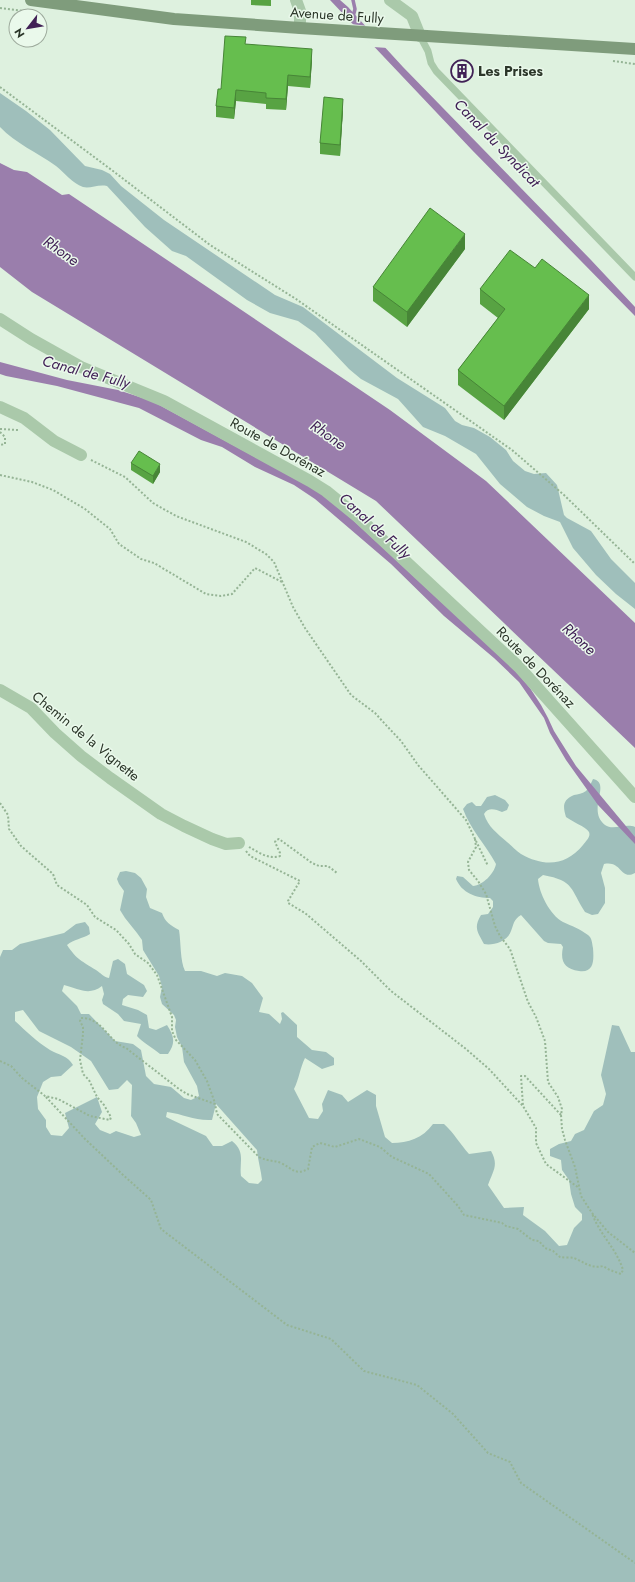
<svg xmlns="http://www.w3.org/2000/svg" width="635" height="1582" font-family="Jost,sans-serif">
<rect width="100%" height="100%" fill="#def1df"/>
<g fill="#9fbfbb" fill-rule="evenodd">
<path d="M0 93 26 111 50 130 85 166 102 170 110 174 121 186 164 220 275 295 303 307 397 378 445 408 455 421 462 425 474 428 490 437 506 450 513 461 525 471 534 474 546 473 557 485 564 515 567 518 591 531 611 559 635 583V609L616 594 596 575 573 548 560 522 544 516 527 507 500 484 476 454 445 436 423 427 398 399 361 379 349 369 315 333 298 321 270 313 247 300 186 256 172 251 145 227 107 186C98 184 90 189 83 187 72 183 65 173 56 166 37 152 16 144 0 127Z"/>
<path d="M593 779C612 783 586 810 605 825 613 831 625 823 635 827V873C620 881 622 860 604 864L601 873 605 888V903L598 914 592 915 585 912C570 889 575 881 543 875L538 879C539 893 550 915 563 922 572 926 580 929 588 935 592 938 592 943 593 948 594 961 594 973 579 971 564 969 560 961 563 947L561 944 548 943 544 941 521 915C513 920 514 924 511 931 508 941 493 946 484 944 478 932 473 928 481 915L488 914 493 907V901L490 898C476 898 462 893 456 879L457 876 463 877 473 886C483 885 494 874 496 864 486 845 470 829 463 809L467 804 472 802 476 806H481L487 797 495 795 505 800 509 805 507 810 502 812C495 809 488 807 484 814 488 827 497 833 507 842 512 846 516 851 521 854 544 867 566 866 583 845 586 841 591 837 589 832 586 827 571 821 566 817 563 807 562 800 574 795 578 794 582 794 586 791 589 788 591 783 593 779Z"/>
<path d="M126 871 135 873 141 878 147 889 146 897 150 908 162 913C165 922 170 925 179 930 181 942 180 961 185 971H201L217 976 225 973 242 976 252 983 263 998 259 1012 269 1014 280 1024 282 1019 281 1013 283 1012 297 1025V1037L312 1050 326 1052 334 1058V1065L322 1069 305 1058C300 1068 299 1079 294 1089L309 1118 318 1119 323 1111 322 1104 328 1090 342 1095 348 1102 367 1090 376 1095V1106L385 1137 392 1143C408 1143 423 1138 433 1124H444C454 1133 460 1144 469 1154L491 1151C499 1165 493 1171 488 1185L504 1208 524 1207 523 1215 545 1231 559 1246 567 1245 574 1228 582 1220V1214L575 1207 571 1194 569 1180 562 1170 561 1160 550 1156V1149L559 1144 571 1141 575 1134 584 1130 594 1111 603 1105 606 1094 601 1075 612 1025 619 1026 631 1052H635V1582H0V957L3 950H12L20 944 64 933 76 924 85 922 89 927 90 934C82 939 74 939 67 945 77 960 82 961 96 970 101 973 103 977 109 978L113 961 118 959 125 964 127 974 144 985 147 991 143 997 128 995 123 999 122 1005 138 1010 147 1015 149 1028 156 1030 167 1025C174 1036 176 1043 168 1054H160C153 1048 142 1042 137 1036L141 1024 124 1021 118 1014 103 1004 102 1000 104 994 102 986C89 996 79 989 64 985L62 991 77 1006 81 1014H89L115 1041 133 1044 141 1050 146 1076 154 1084 171 1087 184 1098 191 1100 199 1096 197 1086 184 1062 182 1047 177 1037 175 1027 176 1020 174 1015 162 1004 160 997 162 987 159 976 143 950 142 940 137 933 125 918 120 910 124 891 119 884 117 879 120 872ZM23 1010 39 1031 71 1047 91 1061 109 1090 118 1089 127 1080 132 1085 131 1116 136 1123 141 1135 134 1137 116 1131 110 1134 100 1130 95 1124 102 1112 97 1097 65 1113 69 1128 62 1136 51 1135 46 1127V1120L38 1109 37 1097 43 1082 51 1077 61 1076 73 1065C68 1056 59 1055 50 1050 37 1042 26 1031 15 1021V1012ZM216 1104 257 1150C258 1161 261 1170 262 1180L258 1184 249 1183 241 1176C239 1162 246 1152 232 1141L222 1146H213L206 1136 166 1117 167 1112C184 1114 194 1121 212 1120Z"/>
</g>
<g fill="#9a7eac">
<path d="M330 0H340L348 7 403 67 591 260 635 307V316L472 150Z"/>
<path d="M0 163 14 170 27 172 62 195 69 194 390 410 486 481 635 623V748L376 501 32 292 0 267Z"/>
<path d="M0 362 67 380 118 390 152 401 316 490 341 509 515 670 530 688 541 705 548 718 554 731 576 766 635 837V844L598 805 566 760 550 733 544 718 519 682 494 658 444 616 391 564 315 499 294 485 255 467 222 447 201 440 139 408 57 386 6 376 0 374Z"/>
</g>
<path fill="#def1df" d="M351 24 368 26 388 48 373 47Z"/>
<g fill="none" stroke-linecap="round" stroke-linejoin="round">
<path stroke="#9a7eac" stroke-width="3.5" d="M353 0 355 9 353 17"/>
<g stroke="#95b495" stroke-width="2" stroke-dasharray="2 2" stroke-linecap="butt">
<path d="M0 8 25 11"/>
<path d="M613 61 635 64"/>
<path d="M0 87 113 171 210 245 296 299 512 450 564 495 635 564"/>
<path d="M0 429 18 430"/>
<path d="M0 432 5 437V444L0 445"/>
<path d="M91 460 125 477 153 503 176 516 246 542 266 554 274 562 293 607 305 628 351 695 375 713 385 724 401 741 418 765 466 820 488 866"/>
<path d="M0 475 32 482 53 490 85 509 110 529 119 544 141 559 154 563 206 594 221 596 232 594 255 568 282 582"/>
<path d="M0 803 8 815 9 829 21 846 53 874 57 885 87 905 95 917 116 930 129 944 135 954 148 963 157 975 172 1017V1031L176 1040 195 1060 207 1081 215 1103"/>
<path d="M475 839 476 847 468 862 469 870 478 881 486 894 495 926 500 936 510 949 528 1002 536 1017 545 1041 548 1082 558 1097 562 1109 561 1115 562 1129 565 1140 575 1167 581 1196 592 1213 608 1232 635 1253"/>
<path d="M249 847C258 852 269 860 280 856V853L275 842 276 840 279 839 312 863 319 866H328L337 873"/>
<path d="M246 851 250 856 300 881 288 901V903L305 913 361 961 391 991 466 1049 489 1069 523 1106"/>
<path d="M0 1061 11 1066 22 1078 45 1096 58 1099 90 1116 110 1120 111 1117 104 1105 97 1097 89 1080 83 1074 80 1060 83 1034V1027L80 1021 81 1018C84 1018 88 1018 91 1020 105 1025 111 1043 126 1048L179 1089 187 1094 215 1104 217 1114 259 1157C269 1162 275 1160 281 1163 292 1168 295 1176 308 1169L312 1147 320 1143 335 1147 359 1139 380 1147 392 1157 429 1174 458 1206 464 1215 493 1221 502 1223 506 1226 518 1229 532 1240 539 1241 545 1248 553 1251 560 1257C564 1258 570 1257 574 1258 584 1262 591 1269 603 1266L610 1270 621 1274 623 1270C617 1249 599 1234 592 1213"/>
<path d="M46 1097 85 1139 122 1174 151 1200 161 1229 287 1325 331 1339 364 1371 417 1385 453 1414 488 1453 510 1462 521 1483 635 1563"/>
<path d="M561 1115 525 1076H521L523 1106 536 1128V1143L546 1164 579 1188"/>
</g>
<path stroke="#aac9aa" stroke-width="7" d="M420 36 428 51 431 63 436 71 635 277"/>
<g stroke="#aac9aa" stroke-width="12">
<path d="M296 0 300 11V28"/>
<path d="M390 0 412 16 420 36"/>
<path d="M0 319 31 339 81 367 164 401 310 481 326 491 358 517 519 667 635 797"/>
<path d="M0 407 24 418 54 441 81 455"/>
<path d="M0 690 31 708 55 733 81 756 110 778 161 814 184 826 212 839 226 844 239 843"/>
</g>
<path stroke="#7f9c7c" stroke-width="12" d="M31 0 174 19 300 28 635 49"/>
</g>
<g fill="#58a343">
<path d="M251 0H271V6L251 5Z"/>
<path d="M246 44 312 60 310 88 288 86 286 110 266 109V104L236 101 234 119 216 117V106L221 89Z"/>
<path d="M343 110 340 156 320 154V143Z"/>
<path d="M465 249 407 327 373 301V287Z"/>
<path d="M480 289 589 309 504 420 458 385V370L498 318 480 304Z"/>
<path d="M131 463 160 472 153 484 131 470Z"/>
</g>
<g fill="#478537">
<path d="M312 49V60L310 88V77Z"/>
<path d="M288 75V86L286 110V99Z"/>
<path d="M236 90V101L234 119V108Z"/>
<path d="M343 99V110L340 156V145Z"/>
<path d="M465 234V249L407 327V312Z"/>
<path d="M589 295V309L504 420V406Z"/>
<path d="M160 464V472L153 484V476Z"/>
</g>
<g fill="#66be4e" stroke="#478537">
<path d="M225 36 246 37 245 44 312 49 310 77 288 75 286 99 266 98V93L236 90 234 108 216 106 218 89H221Z"/>
<path d="M324 97 343 99 340 145 320 143Z"/>
<path d="M430 208 465 234 407 312 373 287Z"/>
<path d="M510 250 535 268 542 259 589 295 504 406 458 370 505 309 480 289Z"/>
<path d="M139 451 160 464 153 476 131 463Z"/>
</g>
<defs>
<g id="building-ring" transform="scale(1.15)"><circle r="9.5" fill="#eaf9eb" stroke="#412156" stroke-width="1.5"/><path d="M-4-6H4V6H1V3H-1V6H-4ZM-2.5-4.3h1.7v1.8h-1.7ZM.8-4.3h1.7v1.8H.8ZM-2.5-1h1.7V.8h-1.7ZM.8-1h1.7V.8H.8Z" fill="#412156"/></g>
</defs>
<g fill-rule="evenodd">
<use href="#building-ring" x="462" y="71"/>
</g>
<g text-anchor="middle" dominant-baseline="central" stroke-width="3" stroke-linejoin="round" paint-order="stroke">
<g font-size="14" fill="#2b3629" stroke="#eaf9eb">
<text transform="translate(337 15) rotate(4)">Avenue de Fully</text>
<text transform="translate(278 447) rotate(29)">Route de Dorénaz</text>
<text transform="translate(536 667) rotate(46)">Route de Dorénaz</text>
<text transform="translate(86 736) rotate(39)">Chemin de la Vignette</text>
</g>
<g font-size="14" font-weight="bold" fill="#2b3629" stroke="#eaf9eb" text-anchor="start">
<text x="478" y="71">Les Prises</text>
</g>
<g font-size="15" font-style="italic" fill="#412156" stroke="#eaf9eb">
<text transform="translate(497 143) rotate(46)">Canal du Syndicat</text>
<text transform="translate(61 251) rotate(35)">Rhone</text>
<text transform="translate(86 372) rotate(15)">Canal de Fully</text>
<text transform="translate(328 435) rotate(35)">Rhone</text>
<text transform="translate(375 526) rotate(42)">Canal de Fully</text>
<text transform="translate(579 639) rotate(42)">Rhone</text>
</g>
</g>
<g transform="translate(28 28) rotate(239)"><circle r="19" fill="#eaf9eb" stroke="#9eab9d"/>
<path d="M0-3L7 15L0 10L-7 15Z" fill="#412156"/>
<text y="-6" font-size="11" font-weight="bold" text-anchor="middle" fill="#2b3629">N</text>
</g>
</svg>
